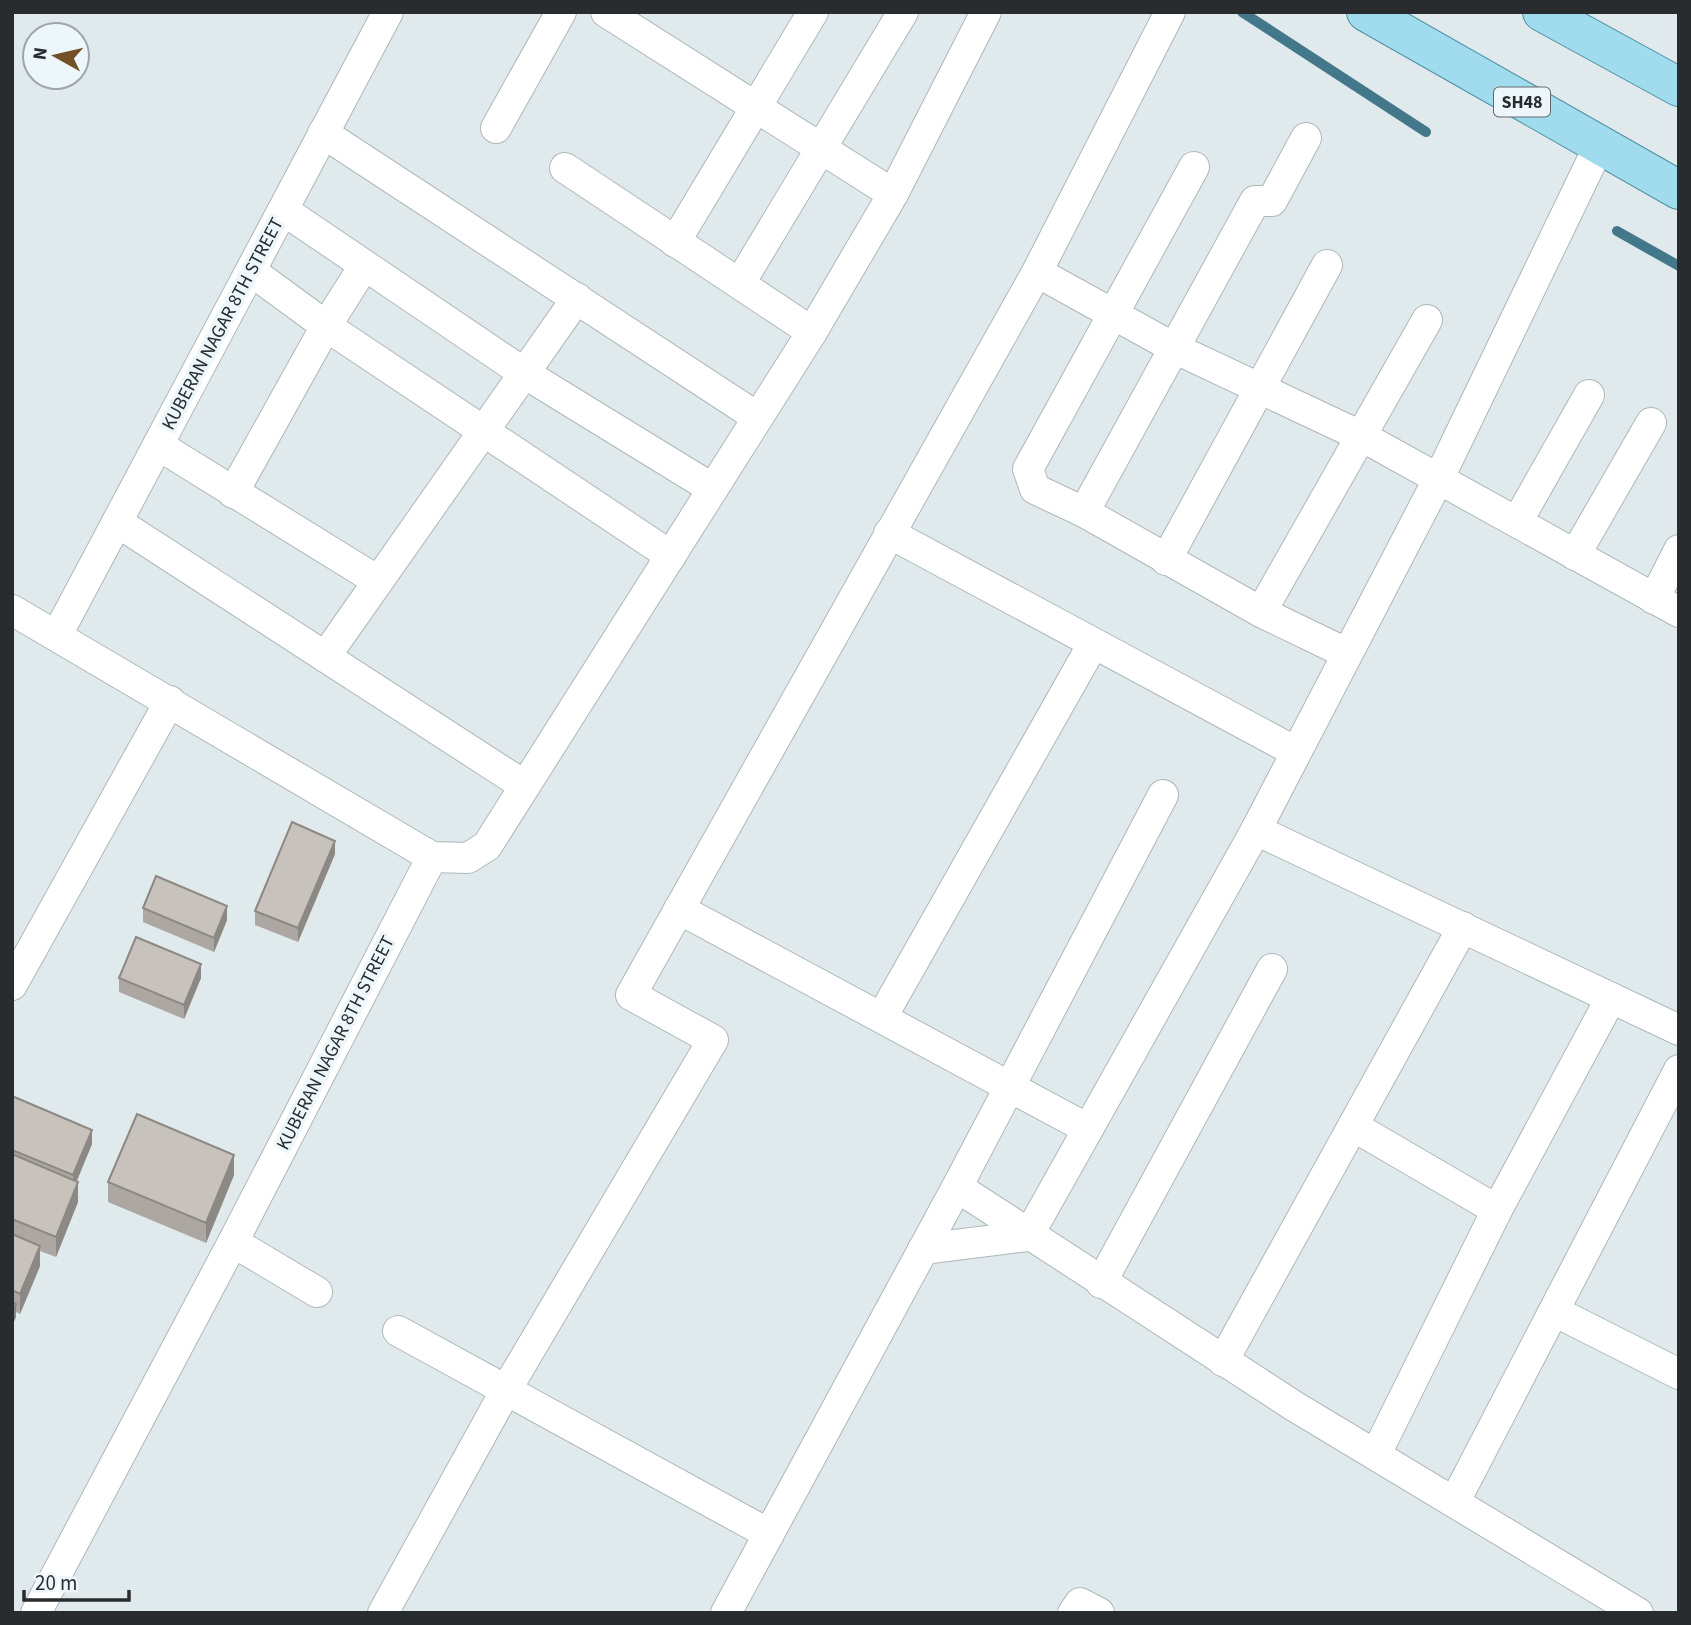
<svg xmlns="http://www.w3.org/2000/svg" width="1691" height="1625" font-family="'Source Sans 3',sans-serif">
<rect width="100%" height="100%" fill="#e0e9ec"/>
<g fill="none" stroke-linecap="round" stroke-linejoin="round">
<g stroke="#427889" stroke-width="10">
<path d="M1242 12 1426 132"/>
<path d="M1617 231 1679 266"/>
</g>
<g stroke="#aeb7ba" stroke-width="32">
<g id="street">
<path d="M606 12 893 194"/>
<path d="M496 128 561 12"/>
<path d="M323 133 757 417"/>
<path d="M1194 167 1028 469 1035 489 1084 512 1261 612 1346 653"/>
<path d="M565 168 812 332"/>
<path d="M283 210 524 373 713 489"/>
<path d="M675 242 813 12"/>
<path d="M251 271 326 326 671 556"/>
<path d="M1037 272 1176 349 1363 437 1679 612"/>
<path d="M740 283 903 12"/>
<path d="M158 445 378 581"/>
<path d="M233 493 326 326 364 266"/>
<path d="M1084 512 1255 201H1272L1306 138"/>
<path d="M117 522 525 786"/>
<path d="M1517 522 1589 395"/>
<path d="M889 533 1296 752"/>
<path d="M1575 555 1651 423"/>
<path d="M1166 560 1327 265"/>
<path d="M1654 599 1679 550"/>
<path d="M12 610 432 857 468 858 487 846 812 332 893 194 986 12"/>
<path d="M1261 612 1427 320"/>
<path d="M57 635 388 12"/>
<path d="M325 657 577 298"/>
<path d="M1256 830 1679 1030"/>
<path d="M679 909 1088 1129"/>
<path d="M12 985 170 701"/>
<path d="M882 1017 1093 644"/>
<path d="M1353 1126 1497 1210"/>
<path d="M957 1187 1163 795"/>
<path d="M1028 1236 1256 830 1439 478 1599 146"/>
<path d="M233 1242 317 1292"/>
<path d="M923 1249 1028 1236"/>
<path d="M1101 1283 1272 969"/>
<path d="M1554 1311 1679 1374"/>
<path d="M398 1331 769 1534"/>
<path d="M1223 1361 1463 927"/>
<path d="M1376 1454 1497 1210 1611 998"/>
<path d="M1455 1501 1679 1070"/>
<path d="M36 1613 233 1242 432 857"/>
<path d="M383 1613 506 1390 713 1040 631 995 1037 272 1170 12"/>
<path d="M726 1613 957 1187 1294 1406 1638 1613"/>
<path d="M1073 1613 1080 1603 1099 1613"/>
</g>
</g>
<g stroke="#4e8fa3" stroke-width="40">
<g id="primary">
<path d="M1366 12 1679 190"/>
<path d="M1542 12 1679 87"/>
</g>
</g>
<use href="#street" stroke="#fff" stroke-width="30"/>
<use href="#primary" stroke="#a1dcee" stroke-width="38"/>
</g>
<g fill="#aca7a2">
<path d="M335 854 298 942 255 925V911Z"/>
<path d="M143 908 227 920 214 952 143 922Z"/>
<path d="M119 978H201L184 1019 119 992Z"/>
<path d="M12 1096 92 1144 77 1181 78 1202 56 1257 40 1251V1266L20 1314 16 1312V1317L12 1326Z"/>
<path d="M234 1175 206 1243 108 1202V1182Z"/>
</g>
<g fill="#8c8884">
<path d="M335 841V854L298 942V928Z"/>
<path d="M227 906V920L214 952V938Z"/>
<path d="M201 964V978L184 1019V1005Z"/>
<path d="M92 1130V1144L73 1189V1175Z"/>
<path d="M234 1155V1175L206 1243V1223Z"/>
<path d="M78 1182V1202L56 1257V1237Z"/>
<path d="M40 1246V1266L20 1314V1294Z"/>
<path d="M16 1304V1317L12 1326V1312Z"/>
</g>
<g fill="#c8c2bc" stroke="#8c8884" stroke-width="2">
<path d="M292 822 335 841 298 928 255 911Z"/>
<path d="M156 876 227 906 214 938 143 908Z"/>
<path d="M136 937 201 964 184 1005 119 978Z"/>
<path d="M12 1096 92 1130 73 1175 12 1150Z"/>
<path d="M137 1114 234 1155 206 1223 108 1182Z"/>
<path d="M12 1154 78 1182 56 1237 12 1219Z"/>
<path d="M12 1234 40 1246 20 1294 12 1290Z"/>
<path d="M12 1302 16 1304 12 1312Z"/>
</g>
<g text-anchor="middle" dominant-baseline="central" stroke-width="7" stroke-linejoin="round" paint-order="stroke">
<rect fill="#edf6fa" stroke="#64696b" stroke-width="2" x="1494" y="87.5" width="56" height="29" rx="5"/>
<g font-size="18" font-weight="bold" fill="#292c2e">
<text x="1522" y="102">SH48</text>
</g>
<g font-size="19" fill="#292c2e" stroke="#edf6fa">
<text transform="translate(223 324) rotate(-62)">KUBERAN NAGAR 8TH STREET</text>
<text transform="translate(336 1043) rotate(-63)">KUBERAN NAGAR 8TH STREET</text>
</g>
</g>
<rect width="1691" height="1625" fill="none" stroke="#292c2e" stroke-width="28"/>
<g transform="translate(56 56) rotate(278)"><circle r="33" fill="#edf6fa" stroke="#9fa5a8" stroke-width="2"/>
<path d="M0-5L12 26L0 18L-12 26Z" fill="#725028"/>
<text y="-10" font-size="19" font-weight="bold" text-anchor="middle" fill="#292c2e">N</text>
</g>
<path d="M24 1590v10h105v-10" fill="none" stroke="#292c2e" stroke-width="3.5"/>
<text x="35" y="1590" font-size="21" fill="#292c2e" stroke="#edf6fa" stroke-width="5" paint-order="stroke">20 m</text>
</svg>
